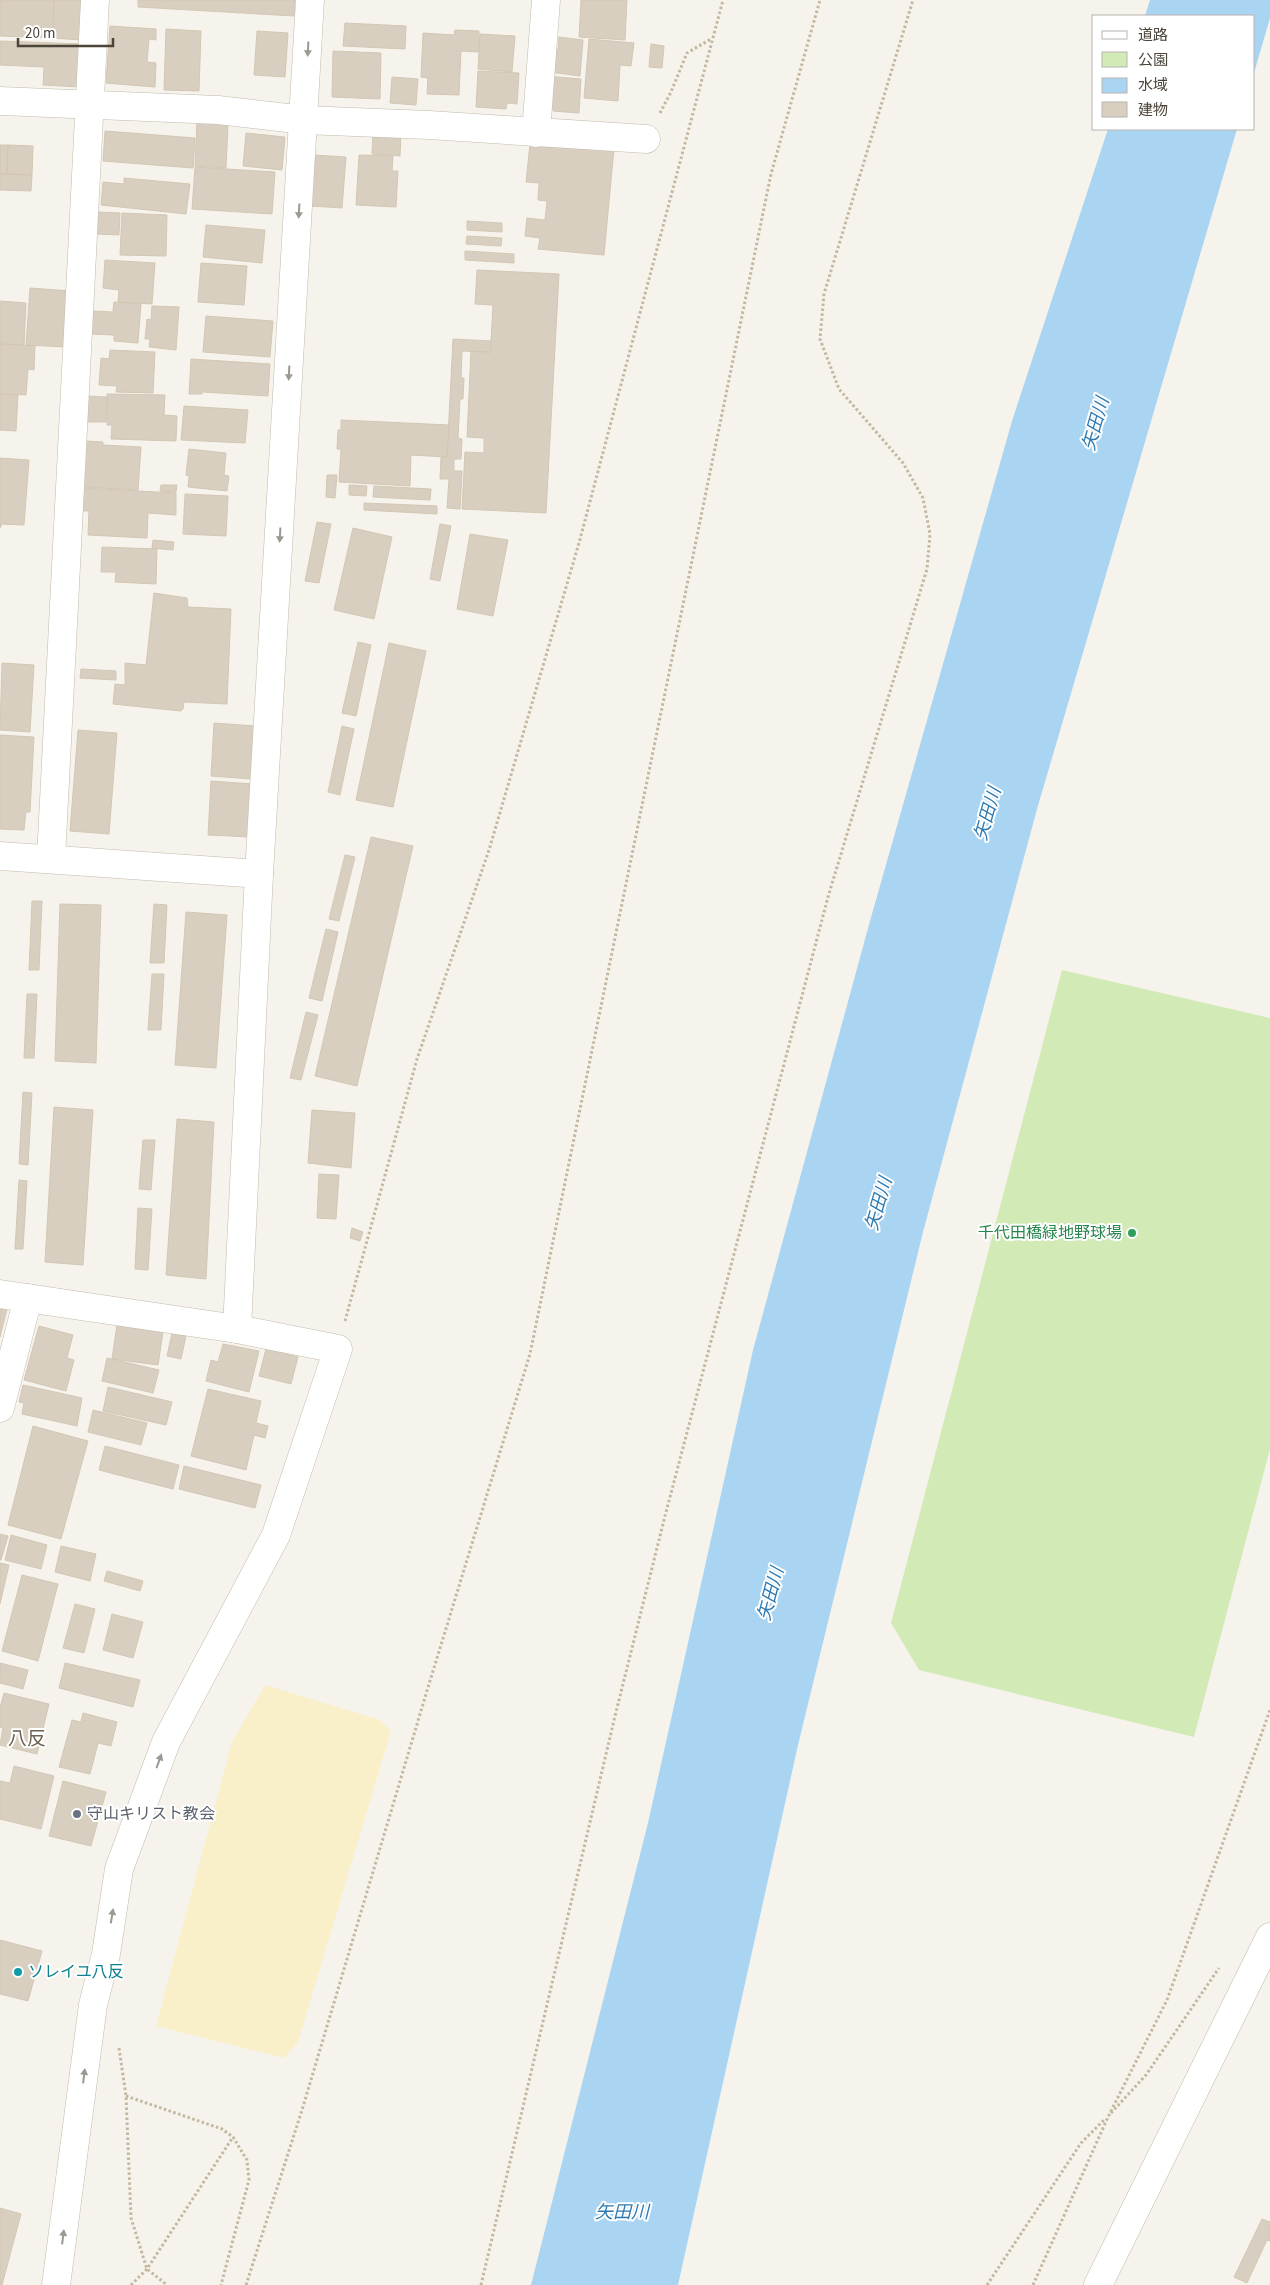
<svg xmlns="http://www.w3.org/2000/svg" width="1270" height="2285" font-family="'Source Sans 3','Noto Sans JP',sans-serif">
<rect width="100%" height="100%" fill="#f6f3ec"/>
<path fill="#d2eab5" d="M1062 970 1270 1018V1449L1194 1737 919 1670 891 1623Z"/>
<path fill="#f9efc9" d="M265 1685 380 1720 391 1731 298 2042 284 2058 156 2026 232 1742Z"/>
<g fill="#a9d4f2">
<path d="M1150 0H1270V18L1254 73V16H1145Z"/>
<path d="M1108 129H1237L1037 809 923 1232 798 1745 678 2285H531L648 1823 753 1350 870 921 1012 421Z"/>
</g>
<g fill="#d8cfc1" stroke="#d3c7b4">
<path d="M0 0H54L53 38 0 36Z"/>
<path d="M54 0H83L81 40 53 38Z"/>
<path d="M138 0H295L294 16 138 7Z"/>
<path d="M581 0H627L625 40 579 37Z"/>
<path d="M345 23 406 26 405 49 343 46Z"/>
<path d="M110 26 156 29V40L149 39 147 62 156 63 155 87 106 83Z"/>
<path d="M166 29 201 31 199 91 164 90Z"/>
<path d="M455 30 479 31V52L461 51 459 95 427 94 428 78 421 77 423 33 454 35Z"/>
<path d="M257 31 288 33 285 77 254 75Z"/>
<path d="M480 34 515 36 512 72 478 69Z"/>
<path d="M559 37 583 40 580 76 550 72 551 49 558 50Z"/>
<path d="M589 39 634 43 631 66 620 65 618 101 584 98Z"/>
<path d="M0 41 83 44 81 87 43 85 44 67 0 65Z"/>
<path d="M651 44 664 46 662 68 649 67Z"/>
<path d="M333 51 381 53 380 99 332 97Z"/>
<path d="M478 71 519 73 517 104 507 103 506 109 476 107Z"/>
<path d="M546 76 581 79 579 113 553 111V107L544 106Z"/>
<path d="M392 77 418 79 416 105 390 103Z"/>
<path d="M197 122 228 124 226 168 195 166Z"/>
<path d="M105 131 195 138 193 168 103 161Z"/>
<path d="M373 131 401 133 400 156 372 154Z"/>
<path d="M246 133 285 137 282 170 243 166Z"/>
<path d="M530 144 614 149 604 255 538 249 540 238 525 236 527 218 545 220 547 201 538 200 539 183 526 182Z"/>
<path d="M0 145H8L7 174H0Z"/>
<path d="M8 145 33 146 32 175 7 174Z"/>
<path d="M314 155 346 157 342 208 311 206Z"/>
<path d="M359 155 393 156 392 171H398L396 207 356 205Z"/>
<path d="M195 167 275 172 272 214 192 209Z"/>
<path d="M0 174 32 175 31 191 0 190Z"/>
<path d="M124 178 190 184 186 214 101 205 103 182 124 184Z"/>
<path d="M98 212 120 213 119 235 97 234Z"/>
<path d="M122 213 167 215 166 256 120 255Z"/>
<path d="M467 221 502 223V232L467 230Z"/>
<path d="M206 225 265 230 262 263 203 257Z"/>
<path d="M467 236 502 238 501 246 466 244Z"/>
<path d="M465 251 514 254V263L465 260Z"/>
<path d="M105 260 155 263 152 304 118 302 119 290 103 288Z"/>
<path d="M201 263 247 266 244 305 198 302Z"/>
<path d="M477 270 559 274 546 513 462 509 465 452 484 453V438L467 437 471 351 491 352V341L493 305 475 304Z"/>
<path d="M30 288 71 291 67 347 26 345Z"/>
<path d="M0 301 26 303 24 345 0 344Z"/>
<path d="M114 302 141 304 138 343 114 341V335L91 334 93 311 113 312Z"/>
<path d="M152 306 179 307 176 350 149 347 150 339H145L147 319 151 320Z"/>
<path d="M206 316 273 321 270 357 203 352Z"/>
<path d="M453 339 491 341V352L462 351 461 378H464L463 399H460L458 438 462 439 461 459H454V471H462L460 509 447 508 449 479H440L441 457H447Z"/>
<path d="M0 344 35 346 34 370 28 369 26 395 0 394Z"/>
<path d="M110 350 155 352 153 393 116 392 117 386 99 385 101 358 109 359Z"/>
<path d="M191 359 270 364 268 396 202 392V394H189Z"/>
<path d="M0 394 18 395 16 431 0 430Z"/>
<path d="M107 394 165 395 164 415 177 416 176 441 111 439 112 425H107Z"/>
<path d="M86 396 107 397 106 422H86Z"/>
<path d="M184 406 248 410 245 443 181 440Z"/>
<path d="M341 420 449 425 447 457 411 455 410 486 339 482 341 449H337L338 430H341Z"/>
<path d="M86 441 103 442V445L141 447 138 490 83 487Z"/>
<path d="M189 449 226 453 224 475 229 476 227 491 188 487 189 476 186 475Z"/>
<path d="M0 458 29 460 24 525 2 524 0 528Z"/>
<path d="M327 475H337L335 498 326 497Z"/>
<path d="M161 485H177L176 492 160 491Z"/>
<path d="M349 485 367 486 366 496 349 495Z"/>
<path d="M374 486 431 489 430 500 373 497Z"/>
<path d="M83 488 176 493V515L148 513 147 538 88 535 89 511H81Z"/>
<path d="M185 494 228 496 226 536 183 534Z"/>
<path d="M364 503 437 506V514L364 510Z"/>
<path d="M317 522 331 524 319 583 305 581Z"/>
<path d="M440 524 451 526 440 581 430 579Z"/>
<path d="M353 528 392 537 374 619 334 610Z"/>
<path d="M470 534 508 540 493 616 457 609Z"/>
<path d="M153 540 174 542 173 550 152 548Z"/>
<path d="M102 547 157 549 156 584 115 582 116 572H101Z"/>
<path d="M154 593 187 598 188 607 231 609 227 704 184 702 183 709 181 711 113 704 115 684 125 685V663L146 665Z"/>
<path d="M358 642 371 645 356 716 342 713Z"/>
<path d="M389 643 426 651 393 807 356 800Z"/>
<path d="M2 663 34 665 30 732 0 730Z"/>
<path d="M81 669 116 671V680L80 678Z"/>
<path d="M214 723 255 726 252 779 211 776Z"/>
<path d="M342 726 354 729 340 795 328 792Z"/>
<path d="M78 730 117 733 109 834 70 831Z"/>
<path d="M0 735 34 737 30 812H26L24 830 0 829Z"/>
<path d="M211 781 253 784 250 837 208 835Z"/>
<path d="M371 837 413 846 357 1086 315 1076Z"/>
<path d="M345 855 355 857 339 921 329 919Z"/>
<path d="M32 901H42L39 970H29Z"/>
<path d="M60 904 101 905 96 1063 55 1061Z"/>
<path d="M154 904 167 905 164 963H150Z"/>
<path d="M186 912 227 915 216 1068 175 1065Z"/>
<path d="M326 929 338 932 322 1001 309 998Z"/>
<path d="M152 974H164L161 1030H148Z"/>
<path d="M27 994H37L34 1058H24Z"/>
<path d="M306 1012 318 1015 301 1080 290 1078Z"/>
<path d="M23 1092 32 1093 28 1165 19 1164Z"/>
<path d="M54 1107 93 1110 83 1265 45 1262Z"/>
<path d="M312 1110 355 1113 351 1168 308 1163Z"/>
<path d="M177 1119 214 1122 206 1279 166 1275Z"/>
<path d="M143 1140H155L151 1190 139 1189Z"/>
<path d="M319 1174 339 1175 336 1219 317 1218Z"/>
<path d="M19 1180 27 1181 23 1249H15Z"/>
<path d="M138 1208 152 1209 148 1270 135 1269Z"/>
<path d="M352 1228 363 1232 360 1241 350 1238Z"/>
<path d="M0 1307 7 1309 0 1337Z"/>
<path d="M117 1325 163 1332 158 1365 112 1359Z"/>
<path d="M39 1326 73 1335 67 1358 74 1360 66 1391 24 1380Z"/>
<path d="M172 1333 186 1336 181 1359 167 1356Z"/>
<path d="M223 1344 259 1351 249 1392 206 1381 211 1360 218 1362Z"/>
<path d="M266 1349 298 1357 291 1384 259 1376Z"/>
<path d="M107 1358 159 1370 153 1393 102 1381Z"/>
<path d="M23 1385 82 1398 77 1426 22 1414 24 1403 19 1402Z"/>
<path d="M108 1387 172 1402 166 1425 103 1411Z"/>
<path d="M208 1389 261 1401 256 1423 268 1426 265 1438 254 1435 246 1470 191 1456Z"/>
<path d="M93 1410 147 1423 141 1445 88 1432Z"/>
<path d="M33 1426 88 1441 61 1539 8 1525Z"/>
<path d="M105 1446 179 1465 173 1489 99 1470Z"/>
<path d="M184 1466 261 1485 255 1508 179 1489Z"/>
<path d="M0 1534 8 1536 1 1560H0Z"/>
<path d="M11 1535 47 1545 41 1569 5 1560Z"/>
<path d="M61 1546 96 1554 90 1581 55 1572Z"/>
<path d="M0 1563 9 1565 0 1604Z"/>
<path d="M107 1571 143 1581 140 1591 104 1581Z"/>
<path d="M22 1575 58 1584 38 1661 2 1651Z"/>
<path d="M75 1604 95 1609 84 1653 63 1648Z"/>
<path d="M112 1614 143 1622 133 1658 103 1650Z"/>
<path d="M0 1663 28 1670 23 1689 0 1683Z"/>
<path d="M65 1663 140 1680 133 1707 59 1688Z"/>
<path d="M4 1693 49 1704 37 1754 0 1745 3 1728 0 1727V1708Z"/>
<path d="M83 1713 117 1722 111 1746 98 1743 90 1774 59 1767 72 1720 81 1722Z"/>
<path d="M14 1766 54 1776 41 1829 0 1819V1781L10 1783Z"/>
<path d="M63 1781 106 1792 91 1846 49 1836Z"/>
<path d="M0 1940 42 1951 28 2001 0 1994Z"/>
<path d="M0 2208 21 2214 2 2285H0Z"/>
<path d="M1262 2219 1270 2222V2241L1267 2240 1247 2283 1234 2277Z"/>
</g>
<g fill="none" stroke-linecap="round" stroke-linejoin="round">
<g stroke="#c2bbae" stroke-width="29">
<g id="minor">
<path d="M0 101 218 110 304 120 429 125 646 139"/>
<path d="M536 133 546 0"/>
<path d="M0 856 259 874"/>
<path d="M51 859 95 0"/>
<path d="M0 1294 237 1329 338 1349 276 1535 166 1742 119 1869 106 1954 93 2005 56 2285"/>
<path d="M237 1329 259 874 310 0"/>
<path d="M0 1408 28 1298"/>
<path d="M1098 2285 1270 1937"/>
</g>
</g>
<g stroke="#c4b79f" stroke-width="3" stroke-dasharray="2.5 2.5" stroke-linecap="butt">
<path d="M660 113 671 92 687 53 711 39"/>
<path d="M345 1321 417 1059 489 850 579 543 723 0"/>
<path d="M119 2048 126 2096 131 2218 147 2269 167 2285"/>
<path d="M126 2096 222 2129 233 2137 247 2160 249 2180 221 2285"/>
<path d="M1111 2113 1146 2075 1219 1968"/>
<path d="M131 2285 147 2269 233 2137"/>
<path d="M246 2285 302 2110 426 1694 530 1354 771 174 820 0"/>
<path d="M481 2285 615 1716 665 1516 828 897 927 569 930 534 923 498 903 463 839 389 820 339 824 294 913 0"/>
<path d="M987 2285 1081 2143 1105 2119"/>
<path d="M1033 2285 1108 2117 1167 2000 1270 1710"/>
</g>
<use href="#minor" stroke="#fff" stroke-width="28"/>
</g>
<defs><path id="oneway-solid" d="M-6-.8H1V-3.2L6.5 0L1 3.2V.8H-6Z" transform="scale(1.25)"/></defs>
<g fill="#9c9892">
<use href="#oneway-solid" transform="translate(308 49) rotate(93)"/>
<use href="#oneway-solid" transform="translate(299 211) rotate(93)"/>
<use href="#oneway-solid" transform="translate(289 373) rotate(93)"/>
<use href="#oneway-solid" transform="translate(280 535) rotate(93)"/>
<use href="#oneway-solid" transform="translate(159 1761) rotate(-70)"/>
<use href="#oneway-solid" transform="translate(112 1916) rotate(-81)"/>
<use href="#oneway-solid" transform="translate(84 2076) rotate(-83)"/>
<use href="#oneway-solid" transform="translate(63 2237) rotate(-83)"/>
</g>
<circle fill="#2e9e5b" stroke="#fff" stroke-width="2" cx="1132" cy="1233" r="5"/>
<circle fill="#6b7280" stroke="#fff" stroke-width="2" cx="77" cy="1814" r="5"/>
<circle fill="#0f9aa8" stroke="#fff" stroke-width="2" cx="18" cy="1972" r="5"/>
<g text-anchor="middle" dominant-baseline="central" stroke-width="4" stroke-linejoin="round" paint-order="stroke">
<g font-size="16" fill="#27864d" stroke="#fff" text-anchor="end">
<text x="1122" y="1233">千代田橋緑地野球場</text>
</g>
<g font-size="16" fill="#5b616d" stroke="#fff" text-anchor="start">
<text x="87" y="1814">守山キリスト教会</text>
</g>
<g font-size="16" fill="#0d838f" stroke="#fff" text-anchor="start">
<text x="28" y="1972">ソレイユ八反</text>
</g>
<g font-size="18" font-style="italic" fill="#2e7ab2" stroke="#fff">
<text transform="translate(1096 424) rotate(-74)">矢田川</text>
<text transform="translate(988 814) rotate(-74)">矢田川</text>
<text transform="translate(879 1204) rotate(-74)">矢田川</text>
<text transform="translate(771 1594) rotate(-75)">矢田川</text>
<text x="622" y="2212">矢田川</text>
</g>
<g font-size="19" fill="#6e6250" stroke="#fff">
<text x="27" y="1739">八反</text>
</g>
</g>
<rect x="1092" y="15" width="162" height="115" fill="#ffffff" stroke="#b7b4b0"/>
<rect x="1102" y="31" width="25" height="8" fill="#ffffff" stroke="#b7b4b0"/>
<text x="1138" y="40" font-size="15" fill="#4b4439">道路</text>
<rect x="1102" y="52" width="25" height="15" fill="#d2eab5" stroke="#b7b4b0"/>
<text x="1138" y="65" font-size="15" fill="#4b4439">公園</text>
<rect x="1102" y="78" width="25" height="15" fill="#a9d4f2" stroke="#b7b4b0"/>
<text x="1138" y="90" font-size="15" fill="#4b4439">水域</text>
<rect x="1102" y="102" width="25" height="15" fill="#d8cfc1" stroke="#b7b4b0"/>
<text x="1138" y="115" font-size="15" fill="#4b4439">建物</text>
<path d="M18 38v8h95v-8" fill="none" stroke="#4b4439" stroke-width="2.5"/>
<text x="25" y="38" font-size="15" fill="#4b4439" stroke="#ffffff" stroke-width="4" paint-order="stroke">20 m</text>
</svg>
